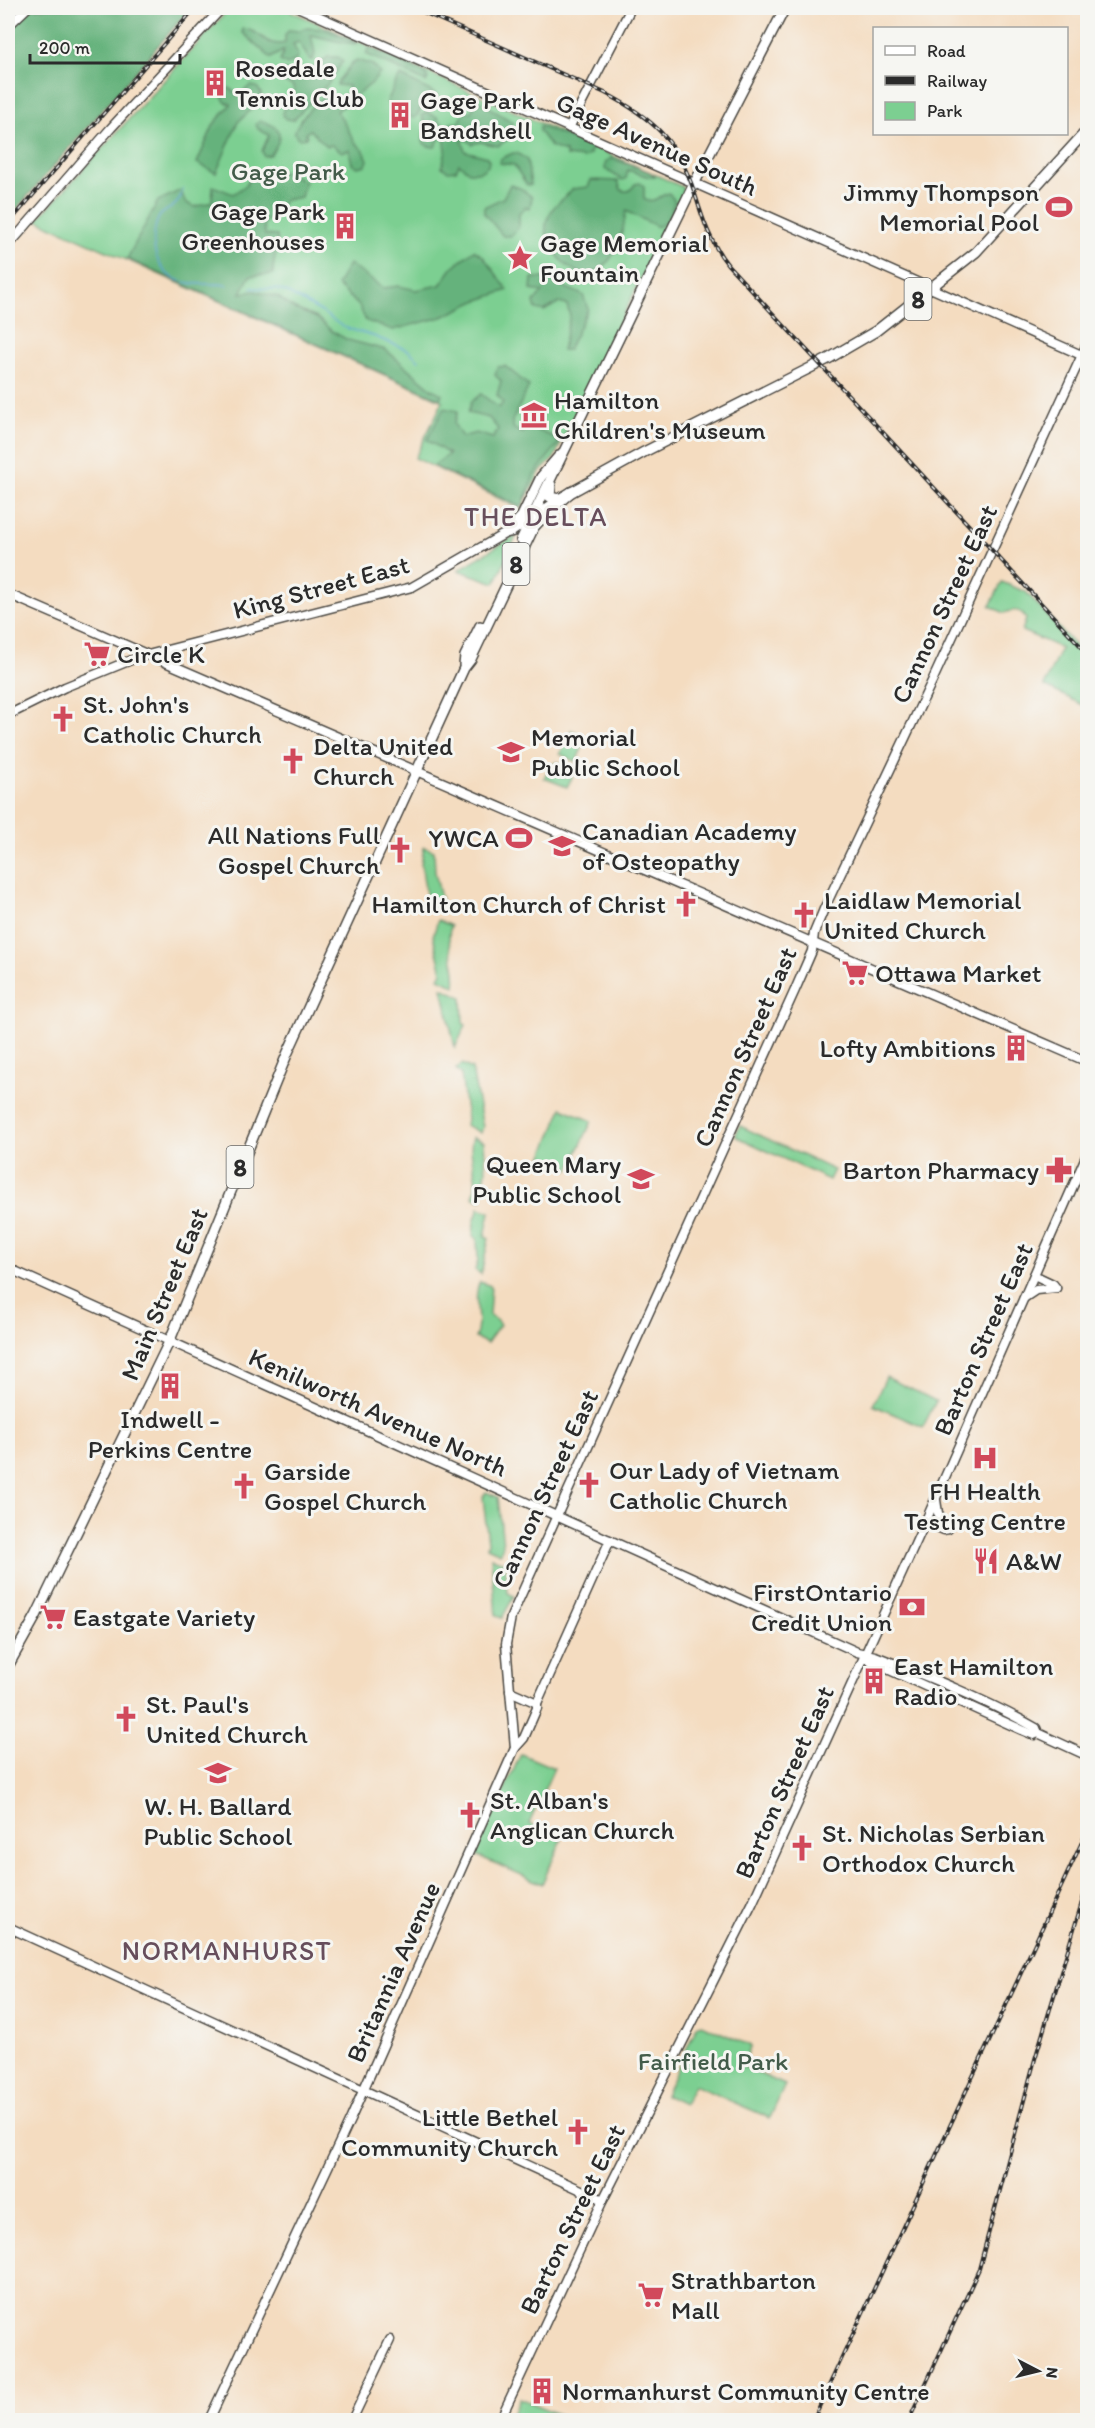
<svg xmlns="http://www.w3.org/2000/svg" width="1095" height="2428" font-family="Itim,sans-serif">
<rect width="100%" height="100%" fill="#f6f6f2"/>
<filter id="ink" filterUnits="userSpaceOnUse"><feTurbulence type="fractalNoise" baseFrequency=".0167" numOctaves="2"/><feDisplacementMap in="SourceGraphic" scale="12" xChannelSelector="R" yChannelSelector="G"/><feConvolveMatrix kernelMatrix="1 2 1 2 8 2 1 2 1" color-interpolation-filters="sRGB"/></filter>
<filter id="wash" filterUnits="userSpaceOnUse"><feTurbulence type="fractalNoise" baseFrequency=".008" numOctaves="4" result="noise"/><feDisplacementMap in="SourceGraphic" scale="24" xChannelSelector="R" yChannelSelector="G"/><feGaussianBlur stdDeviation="1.35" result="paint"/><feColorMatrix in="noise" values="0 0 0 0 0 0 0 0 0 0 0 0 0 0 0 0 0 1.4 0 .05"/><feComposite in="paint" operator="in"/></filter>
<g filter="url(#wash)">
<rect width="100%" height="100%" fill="#f4dcc0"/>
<g fill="#7ccf91" stroke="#547d5e" stroke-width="1.5">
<path d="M230 8H284L683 187V192L554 458 540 472 521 509 415 458 443 401 37 220Z"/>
<path d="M514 536 516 537 495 583 458 570Z"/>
<path d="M1002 582 1026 592 1087 659V707L1044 686 1061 648 1022 631 1026 619C1022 609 1014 609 1004 613L990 606Z"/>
<path d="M571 730 587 737 576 762 560 754Z"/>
<path d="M556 762 566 764 576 770 567 787 544 778 550 766Z"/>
<path d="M424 847 434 851 435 872 443 907 442 912 428 906 421 864Z"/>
<path d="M438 920 451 926C444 945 459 966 455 986L439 978 442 972 433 936Z"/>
<path d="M442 988 462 997 463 1023 466 1025 455 1048Z"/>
<path d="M462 1064 472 1069 483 1127 481 1133 465 1125 467 1120 461 1074 456 1069Z"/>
<path d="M562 1108 592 1121 569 1170 542 1158Z"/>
<path d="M740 1126 834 1170 829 1180 735 1136Z"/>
<path d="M473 1137 484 1142 486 1171 481 1200 473 1197C481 1174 466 1156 473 1137Z"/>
<path d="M479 1208 490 1212 485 1236 489 1238 481 1274 475 1270 478 1261 477 1239 473 1236 474 1222Z"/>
<path d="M480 1282 491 1286 489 1315 497 1321 500 1325 487 1343 475 1338C483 1321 471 1298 480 1282Z"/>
<path d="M886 1377 936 1401 923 1427 873 1405Z"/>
<path d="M486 1492 498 1497 503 1545 500 1553 487 1547 488 1543 483 1497Z"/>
<path d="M491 1557 505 1563 508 1593 514 1596 502 1618 496 1616Z"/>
<path d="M521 1754 554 1768 529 1824 562 1839 542 1884 474 1854Z"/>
<path d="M701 2024 751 2046 742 2066 785 2085 770 2118 694 2085 684 2104 665 2095 697 2026Z"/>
<path d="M519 2398 572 2420H509Z"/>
</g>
<g fill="#65b27b" stroke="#486e53" stroke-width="1.5">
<path d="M8 8H191L8 219Z"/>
<path d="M304 28 325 29 357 43C347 46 323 37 311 35L315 53 313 60 309 59 299 42 293 44 298 55 296 60 287 65 280 61 284 50 271 58 242 32 243 29C263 30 264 48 285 43V35L289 30 299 31Z"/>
<path d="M369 47 424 73 428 78 426 82 366 54Z"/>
<path d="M328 57H338L343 61 328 84 293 120 287 119 282 115 287 99 294 102 295 97 293 86 281 81 280 72 285 70 300 78Z"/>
<path d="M357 60 373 65 380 73 372 83 337 111 355 142 364 151 368 160 366 165 358 167 352 164 349 150 342 152 332 145 327 146 310 130 306 133 307 137 300 139 297 137 294 131C301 118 315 100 329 95L335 102 341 103 346 100 348 86 337 85 338 81 353 62Z"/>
<path d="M401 76 438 95 435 100H426L416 117 412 118 402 107H392L387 102 397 80Z"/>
<path d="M250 86 257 87 261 93V101L238 122 216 173 197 163 214 124 231 104 225 102 220 91 230 88 238 96Z"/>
<path d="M478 100C490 108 500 115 513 122L509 131 510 138 498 146 480 142 472 144 464 138 462 141 465 151 487 157 489 161 488 166 480 172H469L459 164 456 170 448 171 442 167 446 150 444 136H441L435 147C419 146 423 140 425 130 426 126 423 119 422 115L427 112 437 117 445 127 452 123H459L465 111 471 112Z"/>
<path d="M260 121C283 126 284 138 270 155L264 156 262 151 269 135 258 129 256 124Z"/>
<path d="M540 126 585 145 591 149 590 154 584 158 566 156V152L551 147 539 131Z"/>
<path d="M513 153H517L527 160 531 185H527L514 165 500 163V159Z"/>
<path d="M611 158 650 172 655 177H649L628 170 626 179 622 180 605 169 606 162Z"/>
<path d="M254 172H288L305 182 301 197 285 200 264 224 265 235 277 236C280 249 272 260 273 274L250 276 241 293 255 291 278 297 293 308 317 318 333 332 348 340 386 350 432 389 442 394 440 399 127 259 158 201 181 190 185 202 194 207 212 202 213 186 233 194 246 185Z"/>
<path d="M591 180 618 181 621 190C628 193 631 190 635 184L640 183 644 186V199C654 204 660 195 669 193L675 201 667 221 658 227 626 211C624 226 620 246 610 259 590 287 565 270 552 247 548 240 544 229 547 221 552 203 562 203 572 189L588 187Z"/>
<path d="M510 185 520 188 532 197 530 208 526 207 519 213V227L511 236H503L484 213V207L503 198Z"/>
<path d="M474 250 483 256 508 290 476 301 442 317 393 330 366 321 359 306 337 285 349 264 383 288 399 286 416 290 440 285 453 267Z"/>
<path d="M532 278H544L583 295 588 309 568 350H562L570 316 567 305 558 303 544 311 536 309 534 302 543 292 531 290Z"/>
<path d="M505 366 529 386 512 421 514 429 523 433 528 426 553 437 559 443 534 475 522 507 433 466 449 454 427 440 444 408 458 411 454 424 462 437 476 433 493 438 498 429 489 418 468 413 471 402 481 394 499 408 503 402 497 395 501 381 495 375 498 367Z"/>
</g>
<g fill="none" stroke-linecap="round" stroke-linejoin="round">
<g stroke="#5ba3d2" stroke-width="1.5">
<path d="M183 188C178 213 164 206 158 219 147 246 158 280 190 283 202 285 214 283 227 285"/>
<path d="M251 288 276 289 286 292 322 312 343 327 373 336 408 350 419 360"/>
</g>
</g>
</g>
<g filter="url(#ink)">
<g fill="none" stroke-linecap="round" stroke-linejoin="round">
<g stroke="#494641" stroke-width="11">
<g id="secondary">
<path d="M300 8 1088 358"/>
<path d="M8 26 27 8"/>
<path d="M569 128 631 8"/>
<path d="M8 246 111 128 222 8"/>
<path d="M8 594 1088 1062"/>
<path d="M8 715 65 687 136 658 412 587 506 533 512 532 559 499"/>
<path d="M8 1268 857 1652 875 1656C929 1677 985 1699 1036 1728L1038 1733"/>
<path d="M1034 1275 1053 1284 1056 1288"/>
<path d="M1024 1298 1036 1290 1056 1288"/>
<path d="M936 1500 938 1513 948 1529"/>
<path d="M925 1522 944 1530 948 1529"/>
<path d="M865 1655 872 1662 1022 1730 1034 1735 1038 1733 1088 1756"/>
<path d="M510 1691 537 1703"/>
<path d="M515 1748 506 1644 511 1617 795 990 812 951 814 933 824 909 934 677 1088 342"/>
<path d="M8 1927 603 2200"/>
<path d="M209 2420 351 2118 515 1748 524 1738 537 1708V1703L610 1540"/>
<path d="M352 2420 390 2340"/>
<path d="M500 2420 603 2200 752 1904 927 1518 1088 1152"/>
</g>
</g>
<g stroke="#494641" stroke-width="12">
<g id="primary">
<path d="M551 485 550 497 559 499 644 452 828 359 876 331 976 252 1088 129"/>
<path d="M506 533 522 516 541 477 559 456"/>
<path d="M521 540 692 188 785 8"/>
<path d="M464 665 465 656 480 626"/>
<path d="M8 1666 36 1616 170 1340 288 1052 464 668 471 659 534 527 546 514 571 492"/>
</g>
</g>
<use href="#secondary" stroke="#fff" stroke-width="8"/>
<use href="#primary" stroke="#fff" stroke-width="9"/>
<g stroke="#2b2b2b" stroke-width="4">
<g id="rail">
<path d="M414 8 605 93C653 118 678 141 695 194 703 220 711 244 728 265L1088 654"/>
<path d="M8 224 195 8"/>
<path d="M813 2420 1088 1829"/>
<path d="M909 2420 979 2269 1035 2059 1088 1882"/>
</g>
</g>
<use href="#rail" stroke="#f6f6f2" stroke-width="1.5" stroke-dasharray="4.5" stroke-linecap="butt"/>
</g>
</g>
<defs>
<g id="building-bare" transform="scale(2.07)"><path d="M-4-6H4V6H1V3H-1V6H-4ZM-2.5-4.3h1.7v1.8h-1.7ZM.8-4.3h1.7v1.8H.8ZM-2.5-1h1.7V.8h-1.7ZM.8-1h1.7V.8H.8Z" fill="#d1495b" stroke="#f6f6f2" stroke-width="2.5" paint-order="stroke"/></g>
<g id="stadium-bare" transform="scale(2.07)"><path d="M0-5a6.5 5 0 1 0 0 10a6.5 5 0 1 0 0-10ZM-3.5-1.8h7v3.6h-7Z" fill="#d1495b" stroke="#f6f6f2" stroke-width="2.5" paint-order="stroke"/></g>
<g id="sight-bare" transform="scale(2.07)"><path d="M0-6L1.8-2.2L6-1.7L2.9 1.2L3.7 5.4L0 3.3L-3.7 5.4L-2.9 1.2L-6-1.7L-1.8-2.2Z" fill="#d1495b" stroke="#f6f6f2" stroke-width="2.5" paint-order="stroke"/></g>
<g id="museum-bare" transform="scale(2.07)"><path d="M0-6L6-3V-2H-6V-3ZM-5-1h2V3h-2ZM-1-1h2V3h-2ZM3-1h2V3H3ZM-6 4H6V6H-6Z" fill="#d1495b" stroke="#f6f6f2" stroke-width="2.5" paint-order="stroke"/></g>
<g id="supermarket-bare" transform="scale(2.07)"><path d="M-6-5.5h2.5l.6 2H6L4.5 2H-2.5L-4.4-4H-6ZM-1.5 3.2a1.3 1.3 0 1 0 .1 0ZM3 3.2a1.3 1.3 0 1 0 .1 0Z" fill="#d1495b" stroke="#f6f6f2" stroke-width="2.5" paint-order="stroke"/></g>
<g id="church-bare" transform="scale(2.07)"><path d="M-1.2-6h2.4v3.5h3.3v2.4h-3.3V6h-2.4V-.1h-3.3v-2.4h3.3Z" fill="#d1495b" stroke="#f6f6f2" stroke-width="2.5" paint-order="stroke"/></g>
<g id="school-bare" transform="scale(2.07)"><path d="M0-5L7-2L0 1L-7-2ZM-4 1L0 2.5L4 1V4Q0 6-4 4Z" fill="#d1495b" stroke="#f6f6f2" stroke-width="2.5" paint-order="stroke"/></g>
<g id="university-bare" transform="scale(2.07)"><path d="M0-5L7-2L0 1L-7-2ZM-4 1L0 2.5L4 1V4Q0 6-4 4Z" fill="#d1495b" stroke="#f6f6f2" stroke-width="2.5" paint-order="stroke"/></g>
<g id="pharmacy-bare" transform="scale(2.07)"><path d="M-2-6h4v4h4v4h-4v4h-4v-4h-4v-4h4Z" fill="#d1495b" stroke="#f6f6f2" stroke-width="2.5" paint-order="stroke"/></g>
<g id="hospital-bare" transform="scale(2.07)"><path d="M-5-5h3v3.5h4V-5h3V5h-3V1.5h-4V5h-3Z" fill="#d1495b" stroke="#f6f6f2" stroke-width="2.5" paint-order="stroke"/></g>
<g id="restaurant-bare" transform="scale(2.07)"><path d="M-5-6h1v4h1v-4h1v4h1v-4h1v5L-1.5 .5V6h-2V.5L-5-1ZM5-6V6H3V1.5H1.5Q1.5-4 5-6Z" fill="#d1495b" stroke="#f6f6f2" stroke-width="2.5" paint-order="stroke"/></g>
<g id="bank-bare" transform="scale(2.07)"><path d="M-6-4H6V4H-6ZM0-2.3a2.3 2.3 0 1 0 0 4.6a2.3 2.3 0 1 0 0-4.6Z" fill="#d1495b" stroke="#f6f6f2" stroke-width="2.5" paint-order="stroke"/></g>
</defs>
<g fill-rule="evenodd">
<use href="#building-bare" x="215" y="83"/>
<use href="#building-bare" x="400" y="115"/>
<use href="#stadium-bare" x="1059" y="207"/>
<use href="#building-bare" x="345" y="226"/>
<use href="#sight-bare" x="520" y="258"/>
<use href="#museum-bare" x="534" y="415"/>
<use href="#supermarket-bare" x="97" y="654"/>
<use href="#church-bare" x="63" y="719"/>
<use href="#school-bare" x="511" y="752"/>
<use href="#church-bare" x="293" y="761"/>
<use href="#stadium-bare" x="519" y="838"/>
<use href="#university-bare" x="562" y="846"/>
<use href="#church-bare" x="400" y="850"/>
<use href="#church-bare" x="686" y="904"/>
<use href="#church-bare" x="804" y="915"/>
<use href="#supermarket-bare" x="855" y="973"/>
<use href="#building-bare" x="1016" y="1048"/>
<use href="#pharmacy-bare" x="1059" y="1170"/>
<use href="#school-bare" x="641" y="1179"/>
<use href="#building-bare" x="170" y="1386"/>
<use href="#hospital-bare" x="985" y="1458"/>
<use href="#church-bare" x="589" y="1485"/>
<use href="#church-bare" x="244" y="1486"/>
<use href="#restaurant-bare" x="986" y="1561"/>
<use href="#bank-bare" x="912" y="1607"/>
<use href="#supermarket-bare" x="53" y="1617"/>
<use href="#building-bare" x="874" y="1681"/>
<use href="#church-bare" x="126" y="1719"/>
<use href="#school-bare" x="218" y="1773"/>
<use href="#church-bare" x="470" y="1815"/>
<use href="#church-bare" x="802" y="1848"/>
<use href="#church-bare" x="578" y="2132"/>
<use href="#supermarket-bare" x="651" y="2295"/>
<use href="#building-bare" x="542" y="2391"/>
</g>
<g text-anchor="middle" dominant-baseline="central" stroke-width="6" stroke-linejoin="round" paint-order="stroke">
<g fill="#f6f6f2" stroke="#686867" stroke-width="1.5">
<rect x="904.5" y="278" width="27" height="42" rx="4.5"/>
<rect x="502.5" y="543" width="27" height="42" rx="4.5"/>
<rect x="226.5" y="1146" width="27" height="42" rx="4.5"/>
</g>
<g font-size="24" font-weight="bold" fill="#2b2b2b">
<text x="918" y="299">8</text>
<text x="516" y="564">8</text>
<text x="240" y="1167">8</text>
</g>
<g font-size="26" fill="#2b2b2b" stroke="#f6f6f2" text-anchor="start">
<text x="235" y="68">Rosedale<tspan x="235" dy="30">Tennis Club</tspan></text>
<text x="420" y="100">Gage Park<tspan x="420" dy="30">Bandshell</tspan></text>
<text x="1039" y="192" text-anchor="end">Jimmy Thompson<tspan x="1039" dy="30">Memorial Pool</tspan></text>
<text x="325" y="211" text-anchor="end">Gage Park<tspan x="325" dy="30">Greenhouses</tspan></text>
<text x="540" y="243">Gage Memorial<tspan x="540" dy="30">Fountain</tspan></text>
<text x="554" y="400">Hamilton<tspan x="554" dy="30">Children's Museum</tspan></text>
<text x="117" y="654">Circle K</text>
<text x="83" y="704">St. John's<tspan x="83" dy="30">Catholic Church</tspan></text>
<text x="531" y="737">Memorial<tspan x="531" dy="30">Public School</tspan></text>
<text x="313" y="746">Delta United<tspan x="313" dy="30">Church</tspan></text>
<text x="582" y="831">Canadian Academy<tspan x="582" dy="30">of Osteopathy</tspan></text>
<text x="380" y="835" text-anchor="end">All Nations Full<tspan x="380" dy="30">Gospel Church</tspan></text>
<text x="499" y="838" text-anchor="end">YWCA</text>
<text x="824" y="900">Laidlaw Memorial<tspan x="824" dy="30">United Church</tspan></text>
<text x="666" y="904" text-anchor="end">Hamilton Church of Christ</text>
<text x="875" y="973">Ottawa Market</text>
<text x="996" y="1048" text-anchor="end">Lofty Ambitions</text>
<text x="621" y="1164" text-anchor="end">Queen Mary<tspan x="621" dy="30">Public School</tspan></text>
<text x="1039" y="1170" text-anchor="end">Barton Pharmacy</text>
<text x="170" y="1419" text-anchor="middle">Indwell -<tspan x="170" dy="30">Perkins Centre</tspan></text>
<text x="609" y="1470">Our Lady of Vietnam<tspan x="609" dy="30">Catholic Church</tspan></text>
<text x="264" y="1471">Garside<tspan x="264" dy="30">Gospel Church</tspan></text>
<text x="985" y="1491" text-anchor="middle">FH Health<tspan x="985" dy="30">Testing Centre</tspan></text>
<text x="1006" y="1561">A&amp;W</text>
<text x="892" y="1592" text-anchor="end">FirstOntario<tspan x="892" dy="30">Credit Union</tspan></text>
<text x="73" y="1617">Eastgate Variety</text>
<text x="894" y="1666">East Hamilton<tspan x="894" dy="30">Radio</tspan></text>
<text x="146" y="1704">St. Paul's<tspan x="146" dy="30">United Church</tspan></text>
<text x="490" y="1800">St. Alban's<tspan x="490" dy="30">Anglican Church</tspan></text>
<text x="218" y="1806" text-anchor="middle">W. H. Ballard<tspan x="218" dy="30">Public School</tspan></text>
<text x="822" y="1833">St. Nicholas Serbian<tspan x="822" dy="30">Orthodox Church</tspan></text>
<text x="558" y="2117" text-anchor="end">Little Bethel<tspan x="558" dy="30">Community Church</tspan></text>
<text x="671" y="2280">Strathbarton<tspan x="671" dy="30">Mall</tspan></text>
<text x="562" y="2391">Normanhurst Community Centre</text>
</g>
<g font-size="26" fill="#2b2b2b" stroke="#f6f6f2">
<text transform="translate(657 144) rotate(24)">Gage Avenue South</text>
<text transform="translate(321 587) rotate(-15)">King Street East</text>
<text transform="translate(944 604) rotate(-65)">Cannon Street East</text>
<text transform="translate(745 1047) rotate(-66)">Cannon Street East</text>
<text transform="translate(164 1294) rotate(-67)">Main Street East</text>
<text transform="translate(983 1339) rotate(-66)">Barton Street East</text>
<text transform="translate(378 1412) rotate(24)">Kenilworth Avenue North</text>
<text transform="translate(545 1489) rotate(-65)">Cannon Street East</text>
<text transform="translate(784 1782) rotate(-66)">Barton Street East</text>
<text transform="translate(393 1972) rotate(-66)">Britannia Avenue</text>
<text transform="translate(572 2219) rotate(-64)">Barton Street East</text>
</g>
<g font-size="26" fill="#435c4a" stroke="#f6f6f2">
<text x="288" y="171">Gage Park</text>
<text x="713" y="2061">Fairfield Park</text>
</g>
<g font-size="27" letter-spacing="1.5" fill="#674e5c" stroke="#f6f6f2">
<text x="536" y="516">THE DELTA</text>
<text x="227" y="1950">NORMANHURST</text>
</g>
</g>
<rect width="1095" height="2428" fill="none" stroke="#f6f6f2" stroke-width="30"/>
<rect x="873" y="27" width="195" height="108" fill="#f6f6f2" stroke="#a5a5a2" stroke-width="1.5"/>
<rect x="885" y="46" width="30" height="9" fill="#ffffff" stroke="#a5a5a2" stroke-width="1.5"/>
<text x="927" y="57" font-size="18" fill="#2b2b2b">Road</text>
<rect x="885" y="76" width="30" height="9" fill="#2b2b2b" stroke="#a5a5a2" stroke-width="1.5"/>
<text x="927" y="87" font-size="18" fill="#2b2b2b">Railway</text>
<rect x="885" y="102" width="30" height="18" fill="#7ccf91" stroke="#a5a5a2" stroke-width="1.5"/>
<text x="927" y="117" font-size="18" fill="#2b2b2b">Park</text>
<g transform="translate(1038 2371) rotate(97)" stroke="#f6f6f2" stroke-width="4.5" paint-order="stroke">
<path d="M0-4.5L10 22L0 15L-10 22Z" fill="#2b2b2b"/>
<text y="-9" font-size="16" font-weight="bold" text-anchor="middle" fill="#2b2b2b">N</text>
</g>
<path d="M30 54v9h150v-9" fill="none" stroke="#2b2b2b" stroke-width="3"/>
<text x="39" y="54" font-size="18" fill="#2b2b2b" stroke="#f6f6f2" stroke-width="4.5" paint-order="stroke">200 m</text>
</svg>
